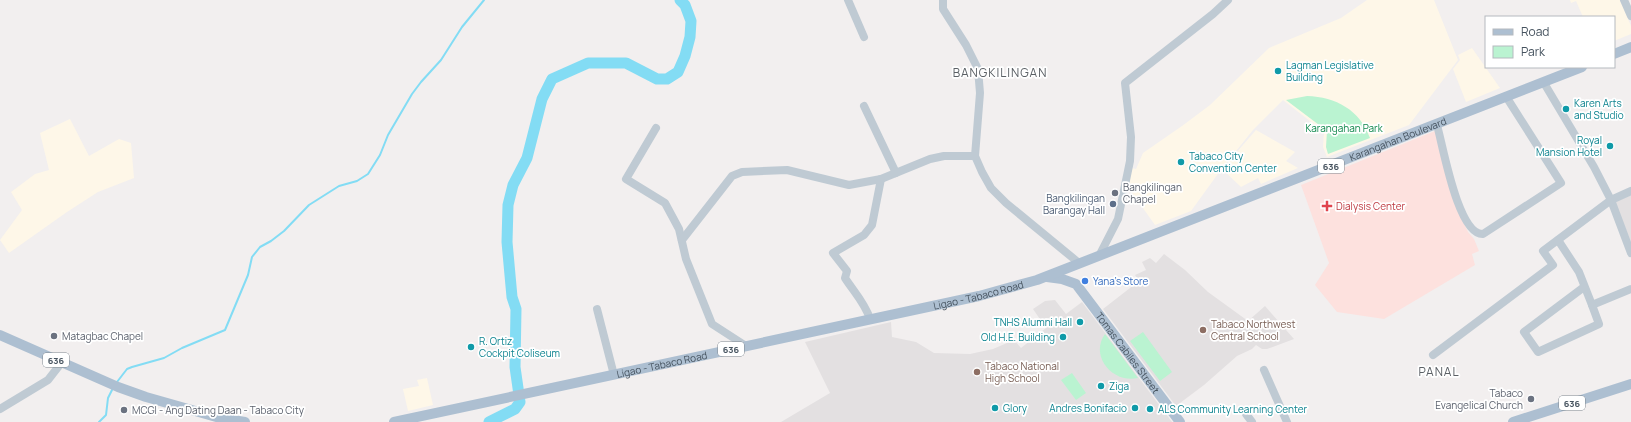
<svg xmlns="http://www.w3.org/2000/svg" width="1631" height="422" font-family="Manrope,sans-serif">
<rect width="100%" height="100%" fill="#f2efef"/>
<g fill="#fef7e8">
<path d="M1367 0H1434L1458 60 1409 125 1327 157 1323 147 1324 132 1283 100 1253 130 1220 171 1191 211 1155 225 1128 187 1131 168 1136 169 1143 153 1182 126 1210 105 1269 48 1341 18Z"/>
<path d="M1570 0H1620L1631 26V34L1614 41V17H1583L1576 1 1571 3Z"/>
<path d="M1472 48 1500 88 1466 102 1453 69 1460 60 1458 55Z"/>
<path d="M70 119 89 156 119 139 131 143 134 178 98 192 67 212 9 253 0 240 22 210 11 192 35 174 49 170 40 133Z"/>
<path d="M1256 130 1295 152 1286 161 1298 168 1261 184 1258 178 1241 187 1222 169Z"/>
<path d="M427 378 433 405 408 411 403 389 419 386 417 380Z"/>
</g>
<g fill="#e3e0e1">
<path d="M1631 195V242L1615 202Z"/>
<path d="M1164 254 1185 270 1208 292 1248 321 1265 306 1294 339 1267 349H1262L1256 345 1252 349 1237 356 1204 385 1176 406 1103 309 1139 281 1135 275 1146 270 1142 262 1150 258 1156 263Z"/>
<path d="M1055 300 1066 314 1082 302 1172 422H781L830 393 805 342 891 322 892 337 916 342 934 353 970 354 993 349 1014 340 1021 348 1046 328 1033 309 1045 301Z"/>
</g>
<path fill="#fde1de" d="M1435 131 1457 209 1468 232 1474 239 1479 251 1472 254 1475 265 1384 319 1337 312 1315 285 1329 263 1301 185Z"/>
<g fill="#baf3d1">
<path d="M1307 96C1336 97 1360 110 1370 138L1328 154 1326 147 1327 131 1286 100Z"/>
<path d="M1143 332 1172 372 1160 381 1130 341Z"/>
<path d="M1105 334 1138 378C1113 384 1089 356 1105 334Z"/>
<path d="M1072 373 1086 393 1076 400 1061 380Z"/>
</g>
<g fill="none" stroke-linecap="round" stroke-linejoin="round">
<g stroke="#83dcf4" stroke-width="2">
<path d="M117 382 127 369 132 367 164 358 182 348 225 330 248 275 252 257 260 247 271 241 284 231 309 205 339 186 357 181 368 174 380 155 388 135 412 94 421 82 441 60 462 27 484 0"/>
<path d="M99 422 106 415 108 398 113 388"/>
</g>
<path stroke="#83dcf4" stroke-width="11" d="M489 422 515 409 520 402 515 367 516 309 512 297 507 242 508 205 513 185 527 158 542 99 552 79 588 63H626L657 79H667L678 72 685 56 690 37 691 21 685 5 680 0"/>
<g stroke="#bfcad3" stroke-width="8">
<path d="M848 0 864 37"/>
<path d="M943 0V9L966 45 978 69 980 93 975 156 982 172 991 188 1006 203 1079 263"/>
<path d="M1624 0 1631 16"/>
<path d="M1544 83 1594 167 1611 200 1631 253"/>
<path d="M864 106 896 173"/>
<path d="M1437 125C1443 146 1458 235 1483 234L1561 183 1507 98"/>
<path d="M656 128 626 179 665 203 679 229 686 259 712 324 746 346"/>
<path d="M682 240 732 176 742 172 787 170 849 185 881 179 930 159 944 156H975"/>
<path d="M1558 240 1579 272 1592 305 1631 289"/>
<path d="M1099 256 1118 219 1130 161 1131 137 1125 83 1213 14 1228 0"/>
<path d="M1584 287 1524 332 1538 352 1599 324 1592 305"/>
<path d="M597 309 614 375"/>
<path d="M870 319C865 303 854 292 845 278L847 271 833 253 864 235 872 225 881 179"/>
<path d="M1433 355 1553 265 1543 251 1611 200 1631 191"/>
<path d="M1264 370 1287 422"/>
<path d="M0 409 48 380 62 362"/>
<path d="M1246 414 1252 422"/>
</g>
<g stroke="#adbfd1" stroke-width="10">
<path d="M1614 54 1631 47"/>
<path id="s1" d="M1047 277 1062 279 1076 284 1180 422"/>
<path d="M0 335 118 387 146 397 220 418 245 422"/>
<path id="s2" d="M394 422 979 296 1037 280 1582 67"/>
<path d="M1513 422 1631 384"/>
</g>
</g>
<g fill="#0f9aa8" stroke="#fff" stroke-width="1.5">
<circle cx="1278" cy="71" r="4"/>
<circle cx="1566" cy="109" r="4"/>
<circle cx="1610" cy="146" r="4"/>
<circle cx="1181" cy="162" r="4"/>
<circle cx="1080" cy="322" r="4"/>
<circle cx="1063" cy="337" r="4"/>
<circle cx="471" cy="347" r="4"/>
<circle cx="1101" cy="386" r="4"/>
<circle cx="995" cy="408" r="4"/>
<circle cx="1135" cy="408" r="4"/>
<circle cx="1150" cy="409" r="4"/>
</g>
<g fill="#6b7280" stroke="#fff" stroke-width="1.5">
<circle cx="1115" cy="193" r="4"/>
<circle cx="54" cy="336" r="4"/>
<circle cx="1531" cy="399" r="4"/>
<circle cx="124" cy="410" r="4"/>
</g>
<circle fill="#5c6f8a" stroke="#fff" stroke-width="1.5" cx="1113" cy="204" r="4"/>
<path fill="#e0444e" stroke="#fff" stroke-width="1.5" d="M1325 200h4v4h4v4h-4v4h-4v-4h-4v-4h4z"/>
<circle fill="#3f7fe0" stroke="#fff" stroke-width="1.5" cx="1085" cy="281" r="4"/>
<g fill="#8d6e63" stroke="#fff" stroke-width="1.5">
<circle cx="1203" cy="330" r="4"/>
<circle cx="977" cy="372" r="4"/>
</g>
<g text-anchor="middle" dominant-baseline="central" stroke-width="3.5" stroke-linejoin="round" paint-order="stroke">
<g fill="#fff" stroke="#7e878f" stroke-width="1">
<rect x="1318" y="159" width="26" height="14" rx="3"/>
<rect x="718" y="342" width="26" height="14" rx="3"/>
<rect x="43" y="353" width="26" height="14" rx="3"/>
<rect x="1559" y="396" width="26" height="14" rx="3"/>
</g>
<g font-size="9" font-weight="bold" fill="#46535f">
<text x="1331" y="166">636</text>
<text x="731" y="349">636</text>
<text x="56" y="360">636</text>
<text x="1572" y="403">636</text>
</g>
<g font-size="10" fill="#0d838f" stroke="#fff" text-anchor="start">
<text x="1286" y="65">Lagman Legislative<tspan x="1286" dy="12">Building</tspan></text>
<text x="1574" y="103">Karen Arts<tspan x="1574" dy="12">and Studio</tspan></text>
<text x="1602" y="140" text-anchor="end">Royal<tspan x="1602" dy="12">Mansion Hotel</tspan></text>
<text x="1189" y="156">Tabaco City<tspan x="1189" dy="12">Convention Center</tspan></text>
<text x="1072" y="322" text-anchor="end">TNHS Alumni Hall</text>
<text x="1055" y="337" text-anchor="end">Old H.E. Building</text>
<text x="479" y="341">R. Ortiz<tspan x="479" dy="12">Cockpit Coliseum</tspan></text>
<text x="1109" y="386">Ziga</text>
<text x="1003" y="408">Glory</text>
<text x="1127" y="408" text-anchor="end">Andres Bonifacio</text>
<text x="1158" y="409">ALS Community Learning Center</text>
</g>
<g font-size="10" fill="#0f884c" stroke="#fff">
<text x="1344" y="128">Karangahan Park</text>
</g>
<g font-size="10" fill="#46535f" stroke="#fff">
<text stroke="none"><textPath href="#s2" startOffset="1046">Karangahan Boulevard</textPath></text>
<text stroke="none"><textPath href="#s2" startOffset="598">Ligao - Tabaco Road</textPath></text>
<text stroke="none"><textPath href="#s1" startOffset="116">Tomas Cabiles Street</textPath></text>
<text stroke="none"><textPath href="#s2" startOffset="274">Ligao - Tabaco Road</textPath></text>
</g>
<g font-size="10" fill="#5b616d" stroke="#fff" text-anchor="start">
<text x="1123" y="187">Bangkilingan<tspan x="1123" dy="12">Chapel</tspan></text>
<text x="62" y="336">Matagbac Chapel</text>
<text x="1523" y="393" text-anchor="end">Tabaco<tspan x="1523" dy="12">Evangelical Church</tspan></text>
<text x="132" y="410">MCGI - Ang Dating Daan - Tabaco City</text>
</g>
<g font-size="10" fill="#4e5e75" stroke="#fff" text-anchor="end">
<text x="1105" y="198">Bangkilingan<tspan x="1105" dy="12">Barangay Hall</tspan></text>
</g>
<g font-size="10" fill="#be3a42" stroke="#fff" text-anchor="start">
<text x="1336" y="206">Dialysis Center</text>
</g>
<g font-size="10" fill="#366cbe" stroke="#fff" text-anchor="start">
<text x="1093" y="281">Yana's Store</text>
</g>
<g font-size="10" fill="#785e54" stroke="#fff" text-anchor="start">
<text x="1211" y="324">Tabaco Northwest<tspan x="1211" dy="12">Central School</tspan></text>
<text x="985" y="366">Tabaco National<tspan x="985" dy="12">High School</tspan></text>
</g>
<g font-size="12" letter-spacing="1" fill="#5b6065" stroke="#fff">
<text x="1000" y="72">BANGKILINGAN</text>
<text x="1439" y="371">PANAL</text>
</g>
</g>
<rect x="1485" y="16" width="130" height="52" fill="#ffffff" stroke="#b5babf"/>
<rect x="1493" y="29" width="20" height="6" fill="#adbfd1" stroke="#b5babf"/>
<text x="1521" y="36" font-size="12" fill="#46535f">Road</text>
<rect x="1493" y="46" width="20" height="12" fill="#baf3d1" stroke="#b5babf"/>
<text x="1521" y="56" font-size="12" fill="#46535f">Park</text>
</svg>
